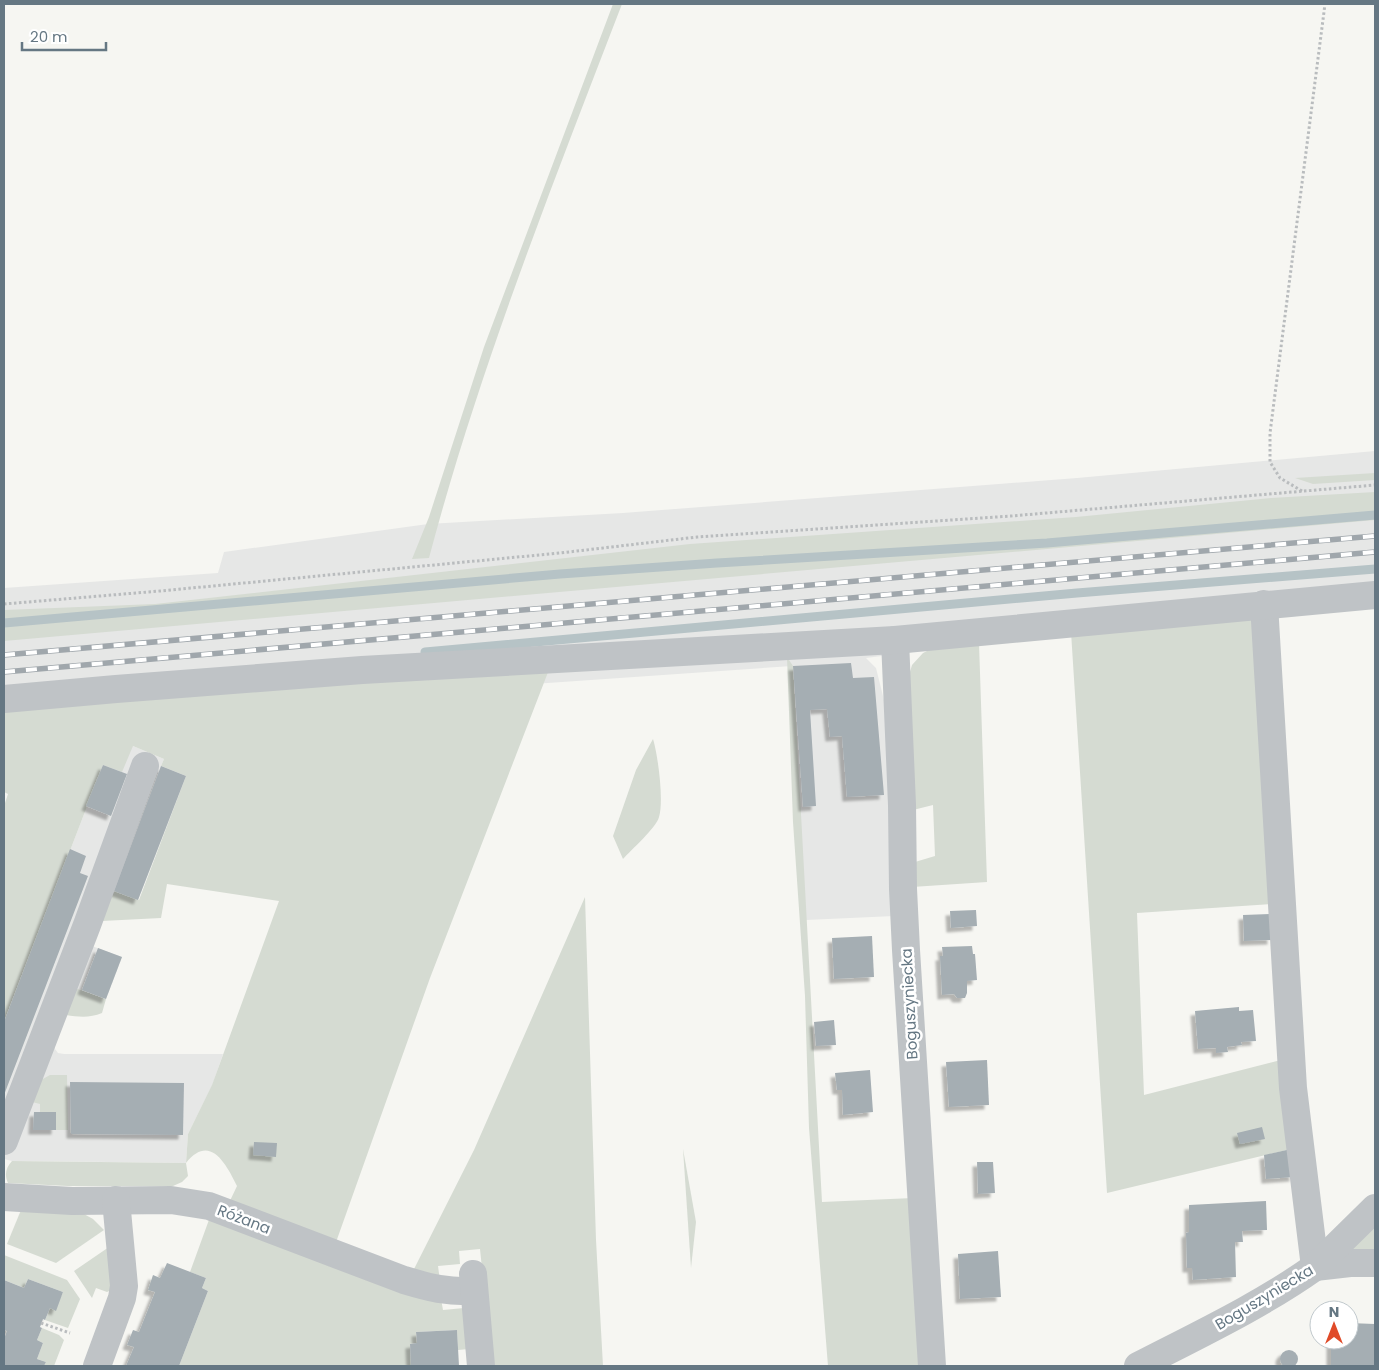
<svg xmlns="http://www.w3.org/2000/svg" width="1379" height="1370" font-family="Poppins,sans-serif">
<defs>
<filter id="shadow"><feDropShadow dx="-4.5" dy="4.5" stdDeviation="1" flood-color="#0004"/></filter>
</defs>
<rect width="100%" height="100%" fill="#f6f6f2"/>
<g fill="#e6e7e6">
<path d="M1375 451V605L975 644 866 658 876 668 887 712 894 916 806 920 792 666 4 721V588L218 573 224 552 428 524 623 513 1077 478Z"/>
<path d="M133 746 164 759 161 766 186 776 138 900 114 891 92 946 122 957 106 999 79 989H76L54 1045 55 1049 58 1053 64 1054H223L212 1086 188 1134 186 1163 31 1161H12L4 1159V1022L103 765Z"/>
</g>
<g fill="#d5dbd2">
<path d="M613 4H622C552 186 479 369 429 558L412 559 429 517 484 347Z"/>
<path d="M1375 473V480L1313 484 1295 478Z"/>
<path d="M1375 492V520L4 641V610L155 604 690 544 1076 517 1271 498Z"/>
<path d="M1254 615 1259 640 1272 904 1137 913 1144 1095 1281 1060 1291 1149 1107 1193 1071 632 979 643 987 882 912 887 911 866 915 862 935 856 933 805 913 810 908 806 905 689 912 665 923 653 935 647 957 639 976 636 1161 620Z"/>
<path d="M787 657 793 666 822 1202 913 1198 924 1366H828L809 1128 805 996 793 822Z"/>
<path d="M550 667 430 978 335 1245 228 1205 237 1186C226 1164 210 1133 186 1163L188 1176 182 1182 173 1186H68L8 1183C4 1174 6 1168 12 1161L186 1163 188 1134 212 1085 279 901 167 884 161 918 102 921 114 891 139 900 186 776 161 766 164 759 133 746 122 772 103 765 4 1022V806L8 794 4 792V706Z"/>
<path d="M653 739C658 755 664 801 659 817 657 827 631 850 623 859L613 836 636 770Z"/>
<path d="M585 897 596 1240 603 1366H492L480 1249 459 1251 460 1264 438 1266 440 1281 412 1273 474 1150Z"/>
<path d="M76 989H78L106 999 102 1013C90 1018 79 1017 66 1015Z"/>
<path d="M50 1075H67L68 1130H56V1112H40V1104L32 1102 41 1080Z"/>
<path d="M683 1149 696 1222 691 1268Z"/>
<path d="M21 1210 82 1213 93 1219 104 1230 56 1263 7 1244Z"/>
<path d="M210 1217 441 1299 443 1310 464 1308 469 1349 458 1350 457 1330 416 1332 417 1343 410 1344 411 1366H179L208 1291 202 1288 206 1278 190 1272Z"/>
<path d="M1375 1225V1256L1348 1257 1352 1247Z"/>
<path d="M109 1247 111 1290 107 1292 96 1288 92 1298 74 1271Z"/>
<path d="M4 1255 67 1280 80 1299 68 1328 45 1320 50 1308 55 1310 63 1292 28 1279 24 1288 4 1280Z"/>
<path d="M42 1328 59 1335 64 1340 54 1366H44L46 1362 37 1359 43 1343 37 1340Z"/>
</g>
<g fill="none" stroke-linecap="round" stroke-linejoin="round">
<g stroke="#b6c3c6" stroke-width="9">
<path d="M4 623 560 574 717 563 1047 543 1375 515"/>
<path d="M425 652 1077 593 1375 569"/>
</g>
</g>
<g fill="#a5aeb3" filter="url(#shadow)">
<path d="M851 663 853 678 874 677 884 795 847 797 842 736 830 737 827 709 810 710 816 806 803 807 793 666Z"/>
<path d="M103 765 127 774 111 816 86 806Z"/>
<path d="M161 766 186 776 138 900 114 891Z"/>
<path d="M70 849 86 856 80 873 88 876 4 1095V1022Z"/>
<path d="M976 910 977 926 951 928 950 911Z"/>
<path d="M1270 914 1272 940 1244 941 1243 915Z"/>
<path d="M872 936 874 977 834 979 832 938Z"/>
<path d="M972 946 973 954H975L977 980 967 981V993L965 998H957L954 994 942 995 940 956H943L942 947Z"/>
<path d="M98 948 122 957 106 999 82 990Z"/>
<path d="M1239 1007V1011L1253 1010 1256 1041 1241 1042 1242 1045 1227 1047 1228 1052 1216 1053V1048L1198 1049 1195 1011Z"/>
<path d="M834 1020 836 1045 816 1046 814 1022Z"/>
<path d="M987 1060 989 1105 949 1107 946 1062Z"/>
<path d="M870 1070 873 1112 843 1115 842 1090H837L835 1073Z"/>
<path d="M70 1082 184 1083 183 1135 71 1134Z"/>
<path d="M34 1112H56V1130H33Z"/>
<path d="M1262 1127 1265 1139 1240 1144 1237 1133Z"/>
<path d="M254 1142 277 1143 276 1157 253 1155Z"/>
<path d="M1291 1149 1294 1177 1266 1179 1264 1155Z"/>
<path d="M977 1162H993L995 1193 978 1194Z"/>
<path d="M1266 1201 1267 1230 1242 1231 1243 1242H1235L1236 1277 1193 1280 1192 1268H1187L1186 1233 1189 1232V1205Z"/>
<path d="M998 1251 1001 1297 960 1299 958 1254Z"/>
<path d="M167 1263 206 1278 202 1288 208 1291 179 1366H126L134 1347 127 1345 133 1330 139 1332 155 1292 148 1290 153 1275 160 1278Z"/>
<path d="M28 1279 63 1292 56 1311 50 1308 45 1320 43 1319 40 1327 42 1328 37 1340 43 1343 37 1359 46 1362 44 1366H4V1339L7 1331 4 1330V1280L24 1288Z"/>
<path d="M1349 1323 1375 1324V1366L1331 1365V1340H1349Z"/>
<path d="M457 1330 459 1366H411L410 1344 417 1343 416 1332Z"/>
<circle cx="1289" cy="1359" r="9"/>
</g>
<g fill="none" stroke-linecap="round" stroke-linejoin="round">
<g stroke="#b9bcbe" stroke-width="3" stroke-dasharray="2.5 2.5" stroke-linecap="butt">
<path d="M1302 491 1280 478 1270 462V433L1325 4"/>
<path d="M4 604 160 591 560 553 697 537 1011 516 1375 485"/>
<path d="M41 1323 70 1333"/>
</g>
<g stroke="#bfc3c6" stroke-width="28">
<path d="M1264 604 1293 1088 1315 1267 1350 1263H1375"/>
<path d="M895 640 902 805 903 889 906 950 932 1366"/>
<path d="M4 699 116 689 362 670 895 640 1375 595"/>
<path d="M4 1141 87 925 145 766"/>
<path d="M4 1197 72 1201 171 1200 209 1206 404 1280C431 1288 446 1292 474 1291"/>
<path d="M473 1274 481 1366"/>
<path d="M97 1366 122 1298 124 1286 116 1200"/>
<path d="M1138 1366C1198 1335 1260 1306 1315 1267L1375 1208"/>
</g>
<g stroke="#a0a7ac" stroke-width="5.5">
<g id="rail">
<path d="M4 655 1375 536"/>
<path d="M4 672 1375 552"/>
</g>
</g>
<use href="#rail" stroke="#fff" stroke-width="4" stroke-dasharray="11" stroke-linecap="butt"/>
</g>
<g text-anchor="middle" dominant-baseline="central" stroke-width="5" stroke-linejoin="round" paint-order="stroke">
<g font-size="15" fill="#657783" stroke="#fff">
<text transform="translate(909 1004) rotate(-93)">Boguszyniecka</text>
<text transform="translate(244 1219) rotate(21)">Różana</text>
<text transform="translate(1264 1297) rotate(-31)">Boguszyniecka</text>
</g>
</g>
<rect width="1379" height="1370" fill="none" stroke="#657783" stroke-width="10"/>
<g transform="translate(1334 1325)"><circle r="24" fill="#ffffff" stroke="#c1c9cd"/>
<path d="M0-4L9 19L0 12L-9 19Z" fill="#e04a28"/>
<text y="-8" font-size="14" font-weight="bold" text-anchor="middle" fill="#657783">N</text>
</g>
<path d="M22 42v8h84v-8" fill="none" stroke="#657783" stroke-width="2.5"/>
<text x="30" y="42" font-size="15" fill="#657783" stroke="#ffffff" stroke-width="4" paint-order="stroke">20 m</text>
</svg>
